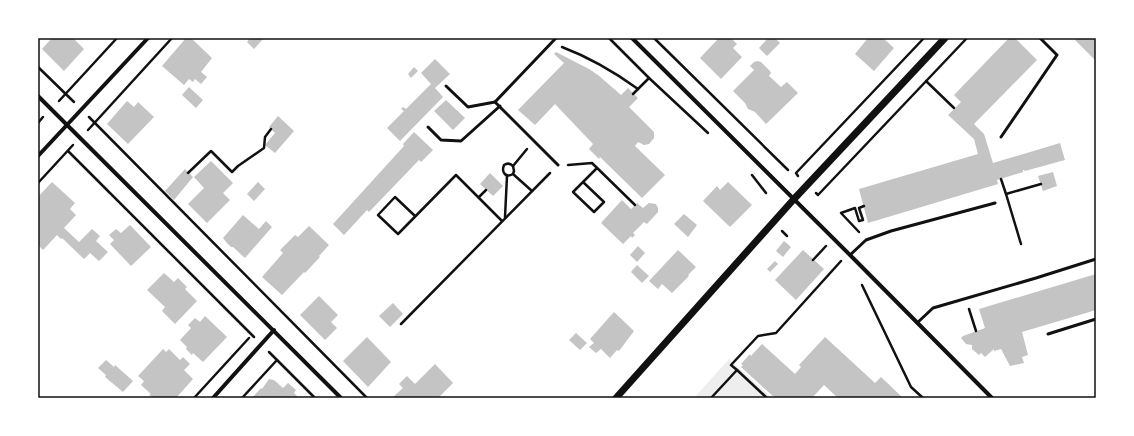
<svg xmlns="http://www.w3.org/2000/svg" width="1134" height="436" font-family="'PT Sans',sans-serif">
<rect width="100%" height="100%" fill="#fff"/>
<path fill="#eee" d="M729 359 772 398H694Z"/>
<g fill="#c4c4c4">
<path d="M52 38H73L84 49 64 71 42 49Z"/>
<path d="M186 38H191L212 58 201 72 207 77 201 84 195 79 193 82 189 79 184 85 162 66Z"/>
<path d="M250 38H264L254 49 247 42Z"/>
<path d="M716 38H731L737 44 733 48 742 57 721 79 700 58 717 40Z"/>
<path d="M768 38H775L780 43 767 56 759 48Z"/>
<path d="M868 38H883L894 48 874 71 855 54Z"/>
<path d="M1009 38H1015L1037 60 974 124 984 134 993 163 1060 143 1065 160 1025 171 1024 170H1023V172L997 180 998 184 868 223 859 189 978 154 974 139 948 115 961 102 954 95Z"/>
<path d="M1077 38H1095L1096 39V61L1075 40Z"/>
<path d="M556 52 589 69 598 75 621 95 628 88 638 98 629 107 654 132V138L649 144 644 145 638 142 635 146 665 175 642 198 600 157 599 159 589 149 593 144 555 104 535 125 518 110 564 63 554 54Z"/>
<path d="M435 59 450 74 435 88 443 97 400 141 387 128 404 111 401 109 403 107 406 109 431 84 421 73Z"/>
<path d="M757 61 761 62 770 71 771 73 769 76 781 87 787 82 798 93 766 124 755 112 748 109 745 103 733 91 754 70 750 66 754 62Z"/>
<path d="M414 67 418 71 411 78 408 74Z"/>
<path d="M189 87 203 100 196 108 182 95Z"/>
<path d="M446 100 465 118 453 130 434 111Z"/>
<path d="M127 101 134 107 138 102 154 117 128 144 107 124Z"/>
<path d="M278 116 294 131 275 153 265 145 275 133 269 127Z"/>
<path d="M414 132 433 150 421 162 419 160 369 212 367 210 344 235 333 224 404 146 403 144Z"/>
<path d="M211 161 233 183 223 193 230 200 207 223 188 204 204 188 194 177Z"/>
<path d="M185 169 193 177 174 200 165 191Z"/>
<path d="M1053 172 1057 186 1043 191 1038 176Z"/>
<path d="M490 173 503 186 493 196 480 184Z"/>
<path d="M52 182 75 203 70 209 76 215 64 228 79 242 92 229 100 236 96 241 108 252 99 261 90 253 84 259 62 238 61 239 57 235 43 250 39 246 38 247V197Z"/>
<path d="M258 182 265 189 254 201 247 194Z"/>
<path d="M728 182 752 205 730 227 703 201 717 186 720 190Z"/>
<path d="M622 200 631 209 637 203 643 208 649 203 656 204 658 208V212L647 224 644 222 633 233 635 235 632 238 631 236 623 244 601 223Z"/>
<path d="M684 214 697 225 688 237 674 224Z"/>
<path d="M243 215 259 229 266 221 272 227 245 258 233 247H231L226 242 223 238Z"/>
<path d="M130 225 151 247 131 266 110 244 114 240 109 235 116 229 121 233Z"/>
<path d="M309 226 329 245 319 256 320 257 305 273 304 272 282 295 262 277 283 253 280 250 295 235 298 237Z"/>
<path d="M784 241 791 247 783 257 776 251Z"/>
<path d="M638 246 645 253 637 262 630 255Z"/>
<path d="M678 250 696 267 688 275 689 276 672 293 662 284 658 289 649 281Z"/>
<path d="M803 250 824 269 796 300 775 280Z"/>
<path d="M775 261 778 264 770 272 767 269Z"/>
<path d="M637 265 649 276 642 283 631 272Z"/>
<path d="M164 273 174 282 178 278 187 287 185 289 197 301 175 324 162 311 165 307 147 290Z"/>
<path d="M1096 274V310L1022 332 1028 355 1022 357 1024 363 1010 366 1001 349 994 351V349L985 357 981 353 979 355 972 349V345L966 344 961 338 963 336 985 328 979 309Z"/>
<path d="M319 296 338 315 331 322 337 328 325 340 300 315Z"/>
<path d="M393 303 403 314 390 327 379 316Z"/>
<path d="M614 312 634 331 619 351 617 350 610 358 601 349 596 353 589 347 594 343 590 339Z"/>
<path d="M205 316 227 337 203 362 193 353 192 355 186 349 187 347 180 340 191 328 188 325 195 318 200 322Z"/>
<path d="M576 333 587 343 580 350 569 340Z"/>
<path d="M367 337 391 362 368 387 343 361Z"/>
<path d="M825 337 875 383 881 377 903 398H838L824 385 812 398H775L741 367 743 365 741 364 750 354 751 356 762 344 795 374 801 367 799 365Z"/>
<path d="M163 349 166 352 169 349 180 360 183 357 190 364 184 370 193 379 176 398H153L149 395 151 394 141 385 144 381 138 376Z"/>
<path d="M106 360 114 367 115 365 133 381 123 392 105 377 106 375 98 368Z"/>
<path d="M435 364 453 383 438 398H392L403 388 399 384 407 376 415 384Z"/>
<path d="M269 379 274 380 283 388 288 383 296 390 294 393 297 396 296 398H252L261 388 262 389Z"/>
</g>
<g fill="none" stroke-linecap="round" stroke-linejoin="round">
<g stroke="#111" stroke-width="2.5">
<path d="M609 38 649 78 708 133"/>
<path d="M654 38 788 170"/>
<path d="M562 47C591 58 613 71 638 89"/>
<path d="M38 67 74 102"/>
<path d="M926 81 954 108"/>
<path d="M633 94 649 78"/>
<path d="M59 101 117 38"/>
<path d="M89 117 367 398"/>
<path d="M38 123 43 117"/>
<path d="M88 130 172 38"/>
<path d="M68 151 254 337"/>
<path d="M568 165 592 163 635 205"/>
<path d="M513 166 527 149"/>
<path d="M188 173 211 151 232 172 238 166 264 148 265 137 271 129"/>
<path d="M513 174C506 178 501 173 504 165 507 163 510 163 513 166L514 171 513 174 532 191"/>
<path d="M752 175 766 193"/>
<path d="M798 176 796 173 924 38"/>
<path d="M1001 179 1006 194 1041 184"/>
<path d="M583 182 573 192 594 212 604 202 583 182 597 168"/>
<path d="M38 183 73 145"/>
<path d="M816 193 818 195 967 38"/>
<path d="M1006 194 1021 244"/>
<path d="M479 197 486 190"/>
<path d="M415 216 395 197 378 215 398 234 456 175 502 221"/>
<path d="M505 217 507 176"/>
<path d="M782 231 787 236"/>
<path d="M859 232 841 213 855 208 859 221 863 220 859 208 864 206"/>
<path d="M813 260 826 246"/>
<path d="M862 285 911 387 923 398"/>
<path d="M969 309 976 331"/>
<path d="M401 324 550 173"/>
<path d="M269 352 315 398"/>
<path d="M737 370 767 398"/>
<path d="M194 398 249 338"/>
<path d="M242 398 277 360"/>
<path d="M711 398 737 370 731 365 758 336 776 333 841 261"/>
</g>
<g stroke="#111" stroke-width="3">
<path d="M556 38 495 102 558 165"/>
<path d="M446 86 468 107 495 102"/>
<path d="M428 127 441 140 461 141 500 106"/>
<path d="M1001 137 1057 55 1040 38"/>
<path d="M850 255 866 240 891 231 995 203"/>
<path d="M917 323 933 308 1036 278 1096 259"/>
<path d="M1048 334 1096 319"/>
</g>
<g stroke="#111" stroke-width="4">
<path d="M632 38 854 259 992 398"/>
<path d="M38 96 341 398"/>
<path d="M38 156 148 38"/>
<path d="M213 398 274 330"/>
</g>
<path stroke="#111" stroke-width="7" d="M616 398 794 199 945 38"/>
</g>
<rect width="1134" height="436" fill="none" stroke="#ffffff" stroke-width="78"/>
<rect x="39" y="39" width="1056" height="358" fill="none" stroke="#111" stroke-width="1.5"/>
</svg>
